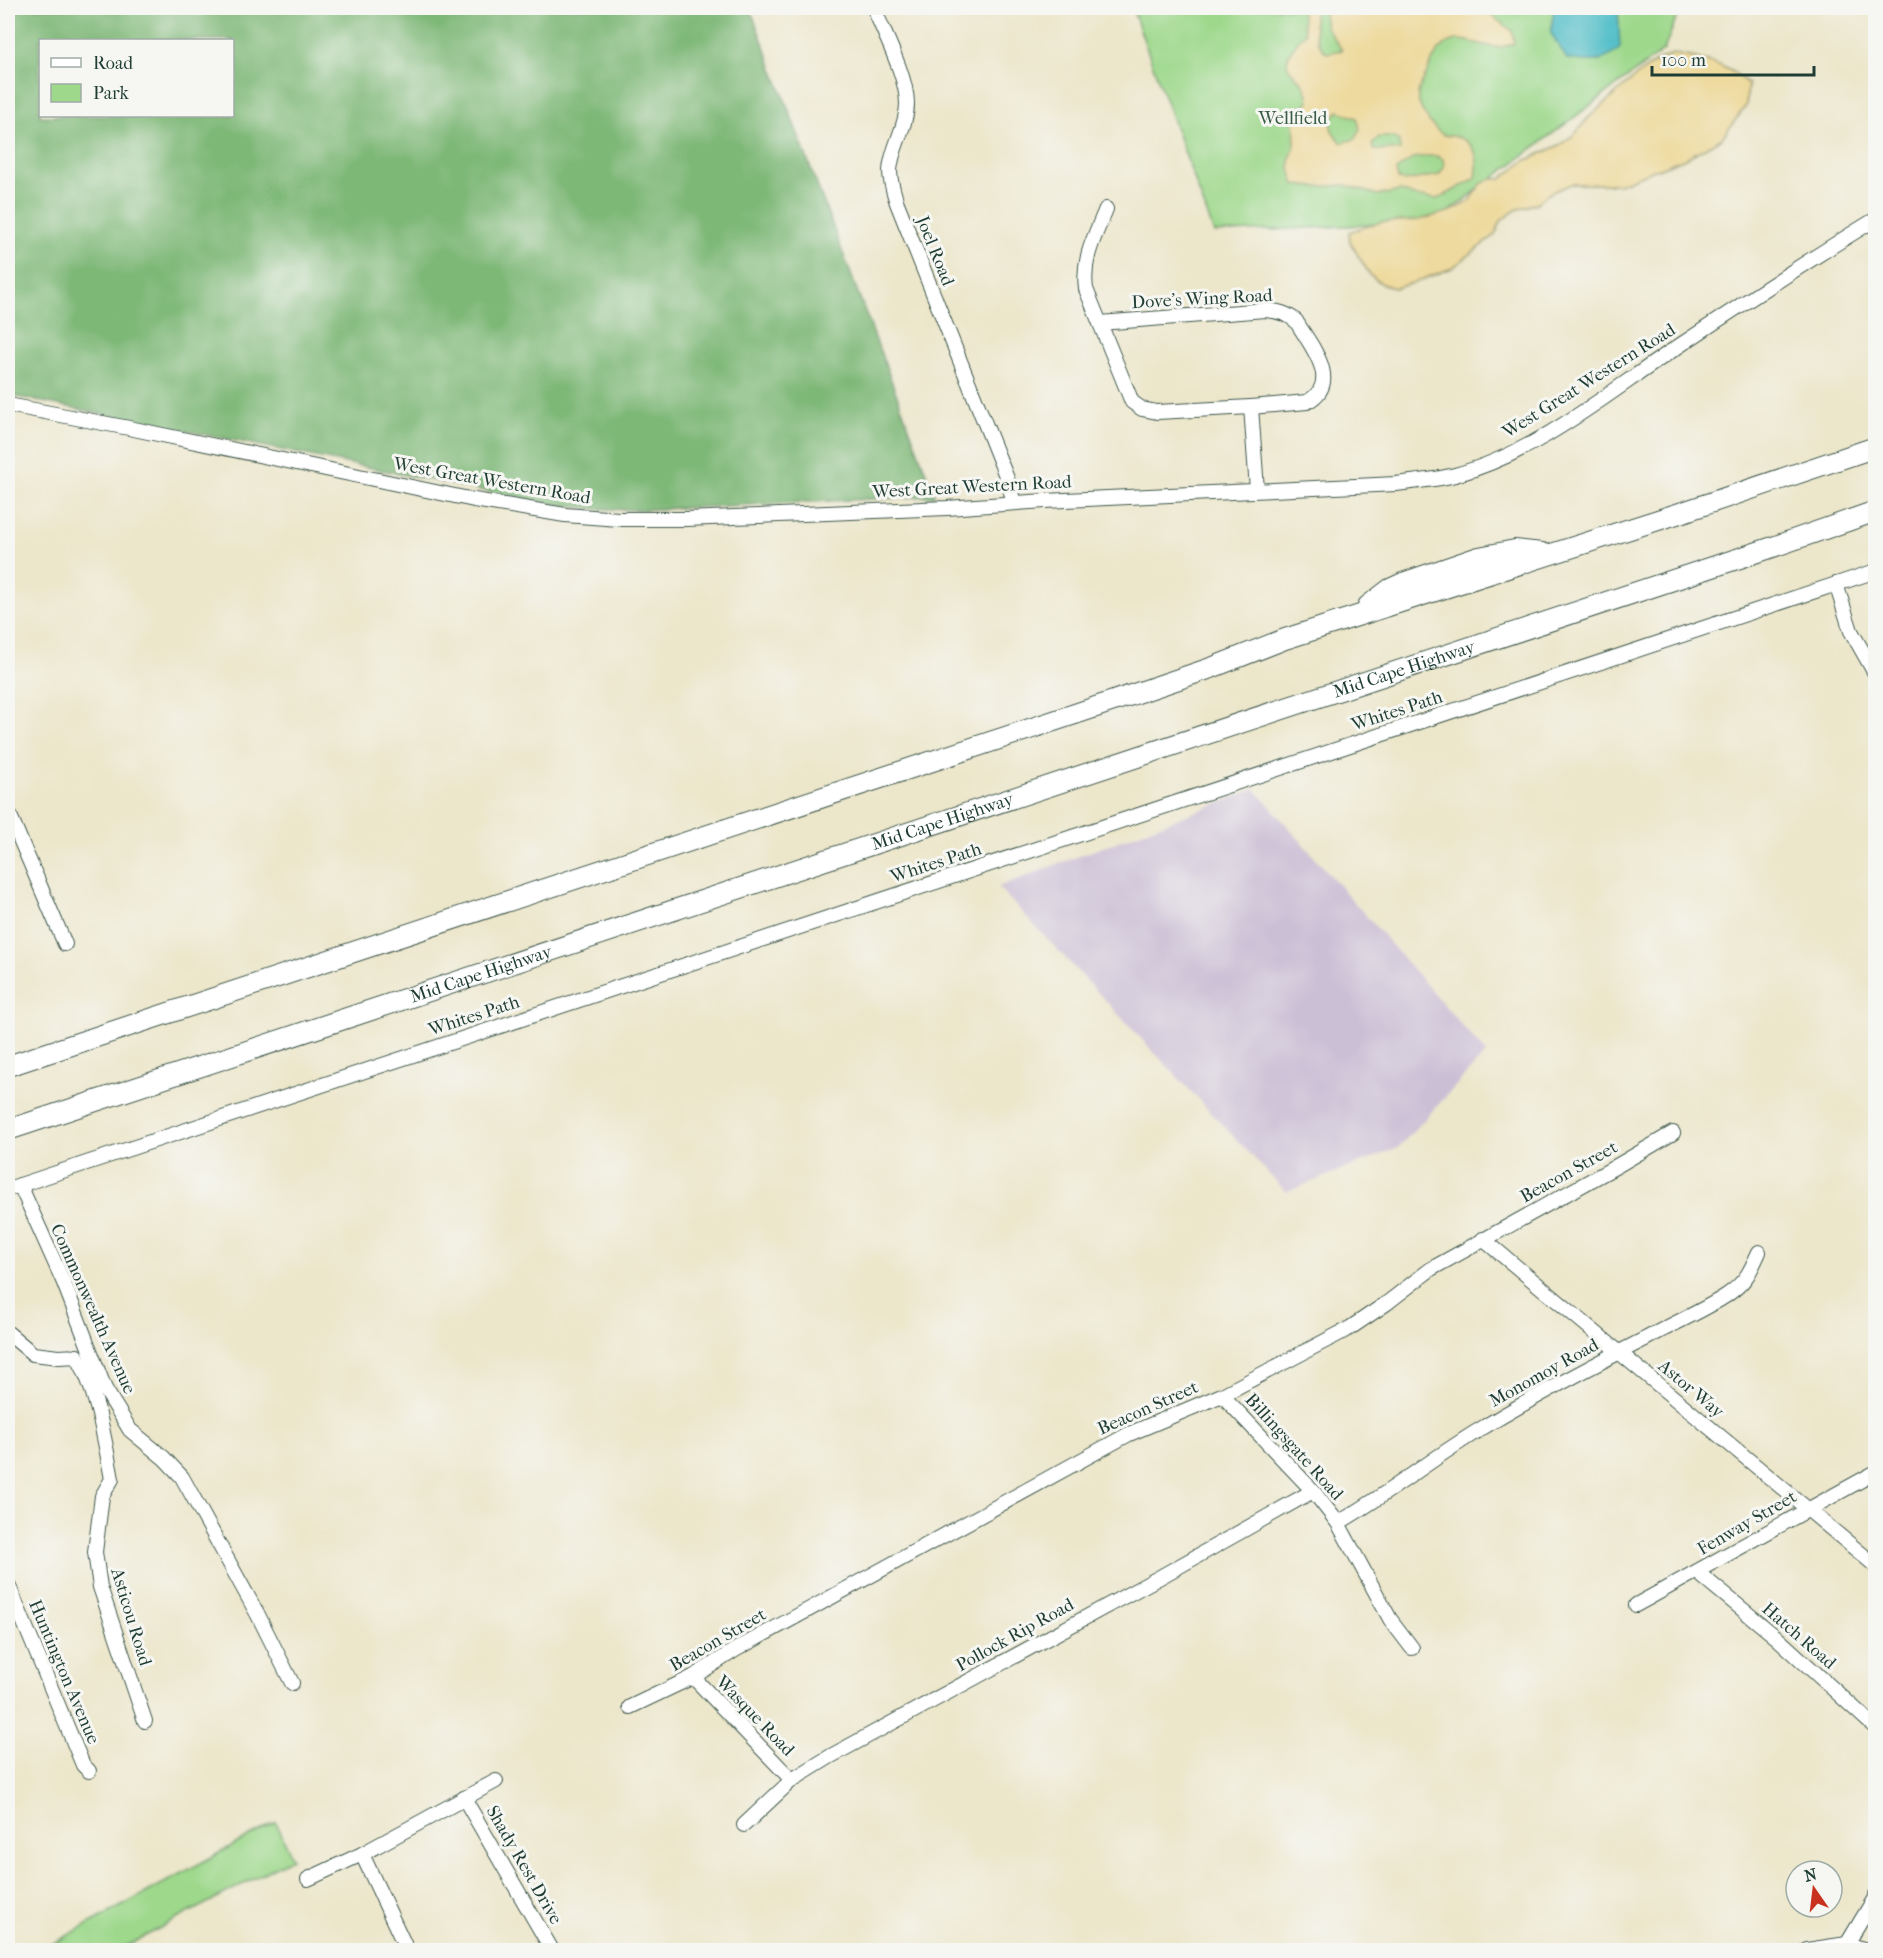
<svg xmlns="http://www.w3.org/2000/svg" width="1883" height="1958" font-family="'IM FELL French Canon',serif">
<rect width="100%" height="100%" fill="#f6f6f2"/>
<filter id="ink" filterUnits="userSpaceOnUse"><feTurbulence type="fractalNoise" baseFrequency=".0167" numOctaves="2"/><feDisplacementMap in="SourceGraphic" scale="12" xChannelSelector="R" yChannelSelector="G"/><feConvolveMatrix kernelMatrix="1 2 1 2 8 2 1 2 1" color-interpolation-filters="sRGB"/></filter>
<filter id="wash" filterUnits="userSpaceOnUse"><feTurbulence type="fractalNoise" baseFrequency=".008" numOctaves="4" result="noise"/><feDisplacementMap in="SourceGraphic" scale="24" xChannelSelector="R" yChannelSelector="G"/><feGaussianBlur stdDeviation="1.35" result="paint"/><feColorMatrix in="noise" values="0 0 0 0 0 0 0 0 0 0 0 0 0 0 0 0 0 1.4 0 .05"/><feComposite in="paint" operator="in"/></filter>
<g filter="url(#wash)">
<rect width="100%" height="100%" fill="#ece6ca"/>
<path fill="#cbbfd5" d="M1255 789 1486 1053 1398 1148 1286 1192 998 887Z"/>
<g fill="#9dd88b" stroke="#5e8a60" stroke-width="1.5">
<path d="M1132 8H1680L1664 50 1436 221 1214 233Z"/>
<path d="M276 1822 292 1858 119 1950H41Z"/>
</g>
<path fill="#7eb877" stroke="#4e7a56" stroke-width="1.5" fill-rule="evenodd" d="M8 8H750L935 496 640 510 597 509 552 504 505 495 8 395ZM40 40H232V116H40Z"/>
<g fill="#eeda9e" stroke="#868c69" stroke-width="1.5" fill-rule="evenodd">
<path d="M1301 8H1314C1314 24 1313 43 1327 53L1342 50 1326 27 1323 8H1489L1490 14 1512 31 1514 43C1480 61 1451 9 1427 73 1424 80 1418 87 1418 94 1416 106 1433 130 1444 135 1446 136 1452 135 1453 136 1477 141 1479 158 1476 178L1438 199 1414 196 1401 191 1378 195 1345 185 1316 187 1295 185 1290 169V159L1295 145 1294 118 1309 101C1306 65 1264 78 1305 33ZM1338 111 1357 118 1360 129 1355 139 1342 143 1332 131 1330 120ZM1379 137H1393L1399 141 1400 150H1374L1372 145ZM1428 156H1437L1443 159 1444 167 1439 175 1405 181 1398 179 1396 170 1414 158Z"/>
<path d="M1673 54C1701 58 1728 64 1748 84L1746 106 1721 139 1688 157 1619 184H1571L1550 193 1537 203 1516 210 1502 220 1494 236 1452 268 1413 283 1395 288 1384 285 1370 275 1350 242 1349 232 1382 222 1419 220 1451 211 1470 201 1481 184 1491 179H1501L1525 161 1560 145 1576 133 1587 119 1642 71 1661 59Z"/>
</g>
<path fill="#50bdc7" stroke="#387d7e" stroke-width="1.5" d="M1554 8H1618L1620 48C1602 65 1590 62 1567 59L1551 33Z"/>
</g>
<g filter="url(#ink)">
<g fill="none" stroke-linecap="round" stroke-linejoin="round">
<g stroke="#3e564a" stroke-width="16">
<g id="minor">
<path d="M874 8C884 34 907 76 907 104 907 127 891 148 890 171 890 182 894 193 897 203L1008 481 1014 503"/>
<path d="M1106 209C1095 236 1082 258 1086 289L1132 402 1142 409 1157 412 1251 407 1257 490"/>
<path d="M1100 323 1265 310C1277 311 1287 313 1296 321 1310 345 1343 382 1307 402L1251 407"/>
<path d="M8 405 129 428 474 500 565 515 619 519H686L947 508 1045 501 1396 484C1416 481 1436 480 1455 475 1537 453 1606 394 1676 348 1742 304 1808 260 1876 219"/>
<path d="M1836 584 1851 631 1876 675"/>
<path d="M8 811 65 944"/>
<path d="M20 1185 64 1283 105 1389 130 1430 164 1458 182 1477 258 1615 292 1683"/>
<path d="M8 1189 1876 571"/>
<path d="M1483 1239 1876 1566"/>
<path d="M8 1333 33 1354 59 1357 77 1356C98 1393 104 1438 112 1479L102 1496 95 1552 100 1587 145 1721"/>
<path d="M1222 1395 1313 1491 1338 1523 1390 1619 1412 1648"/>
<path d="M1338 1523C1387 1495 1431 1459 1479 1430 1533 1397 1590 1367 1647 1338 1672 1324 1703 1311 1727 1295 1746 1282 1750 1272 1759 1252"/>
<path d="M1697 1572 1776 1637 1876 1728"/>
<path d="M8 1584 83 1765 89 1771"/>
<path d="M1636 1605 1876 1472"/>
<path d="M693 1677 792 1780"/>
<path d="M630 1707 693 1677 735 1650 1129 1434 1222 1395 1350 1328 1387 1303 1431 1269 1615 1167 1673 1133"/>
<path d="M464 1798 552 1950"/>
<path d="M744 1825 792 1780 831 1756 1160 1577 1313 1491"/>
<path d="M362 1854 407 1950"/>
<path d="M308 1879 362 1854 496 1781"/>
<path d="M1847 1944 1876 1896"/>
<path d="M1807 1950 1847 1944 1866 1950"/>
</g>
</g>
<g stroke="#3e564a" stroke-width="22">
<g id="highway">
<path d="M1368 606 1390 589 1403 583 1479 557 1515 550 1542 553"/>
<path d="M8 1066 1081 712 1211 668 1285 639 1683 512 1876 447"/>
<path id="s1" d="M8 1130 1767 549 1876 511"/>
</g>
</g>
<use href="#minor" stroke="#fff" stroke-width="14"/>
<use href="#highway" stroke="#fff" stroke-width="20"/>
</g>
</g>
<g text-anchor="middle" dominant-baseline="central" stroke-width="6" stroke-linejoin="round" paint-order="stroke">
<g font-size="18" fill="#385c45" stroke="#f6f6f2">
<text x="1293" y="118">Wellfield</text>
</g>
<g font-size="18" fill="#1f3d34" stroke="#f6f6f2">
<text transform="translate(935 251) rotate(68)">Joel Road</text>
<text transform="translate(1202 299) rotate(-3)">Dove's Wing Road</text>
<text transform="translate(1589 381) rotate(-32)">West Great Western Road</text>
<text transform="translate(492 481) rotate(10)">West Great Western Road</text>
<text transform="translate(972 487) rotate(-3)">West Great Western Road</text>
<text stroke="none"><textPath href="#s1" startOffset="1470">Mid Cape Highway</textPath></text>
<text transform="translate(1397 711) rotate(-18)">Whites Path</text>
<text stroke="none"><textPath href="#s1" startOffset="984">Mid Cape Highway</textPath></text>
<text transform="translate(936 863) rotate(-18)">Whites Path</text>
<text stroke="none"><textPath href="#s1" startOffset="498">Mid Cape Highway</textPath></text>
<text transform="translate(474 1016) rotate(-18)">Whites Path</text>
<text transform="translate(1569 1172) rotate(-29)">Beacon Street</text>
<text transform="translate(93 1309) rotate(66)">Commonwealth Avenue</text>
<text transform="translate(1544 1373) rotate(-29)">Monomoy Road</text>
<text transform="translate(1691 1389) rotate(40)">Astor Way</text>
<text transform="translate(1148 1408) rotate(-24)">Beacon Street</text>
<text transform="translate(1294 1447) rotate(48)">Billingsgate Road</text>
<text transform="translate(1747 1523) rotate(-30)">Fenway Street</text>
<text transform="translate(131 1617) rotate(73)">Asticou Road</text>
<text transform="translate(1015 1635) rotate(-29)">Pollock Rip Road</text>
<text transform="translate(1799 1636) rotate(41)">Hatch Road</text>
<text transform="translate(718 1640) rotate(-30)">Beacon Street</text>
<text transform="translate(64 1672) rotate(67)">Huntington Avenue</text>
<text transform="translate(755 1716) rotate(46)">Wasque Road</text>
<text transform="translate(524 1865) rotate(60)">Shady Rest Drive</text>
</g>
</g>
<rect width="1883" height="1958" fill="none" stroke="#f6f6f2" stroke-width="30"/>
<rect x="39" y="39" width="195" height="78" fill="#f6f6f2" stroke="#a0aca6" stroke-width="1.5"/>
<rect x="51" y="58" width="30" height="9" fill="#ffffff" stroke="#a0aca6" stroke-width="1.5"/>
<text x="93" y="69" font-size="18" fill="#1f3d34">Road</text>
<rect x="51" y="84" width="30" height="18" fill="#9dd88b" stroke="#a0aca6" stroke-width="1.5"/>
<text x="93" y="99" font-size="18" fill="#1f3d34">Park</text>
<g transform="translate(1814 1889) rotate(346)"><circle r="28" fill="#f6f6f2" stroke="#a0aca6" stroke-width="1.5"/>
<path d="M0-4.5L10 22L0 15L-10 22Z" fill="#c8321e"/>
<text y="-9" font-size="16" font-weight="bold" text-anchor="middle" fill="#1f3d34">N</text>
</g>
<path d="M1652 66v9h162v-9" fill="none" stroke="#1f3d34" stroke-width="3"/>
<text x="1661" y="66" font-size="18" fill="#1f3d34" stroke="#f6f6f2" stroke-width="4.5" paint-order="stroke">100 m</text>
</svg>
